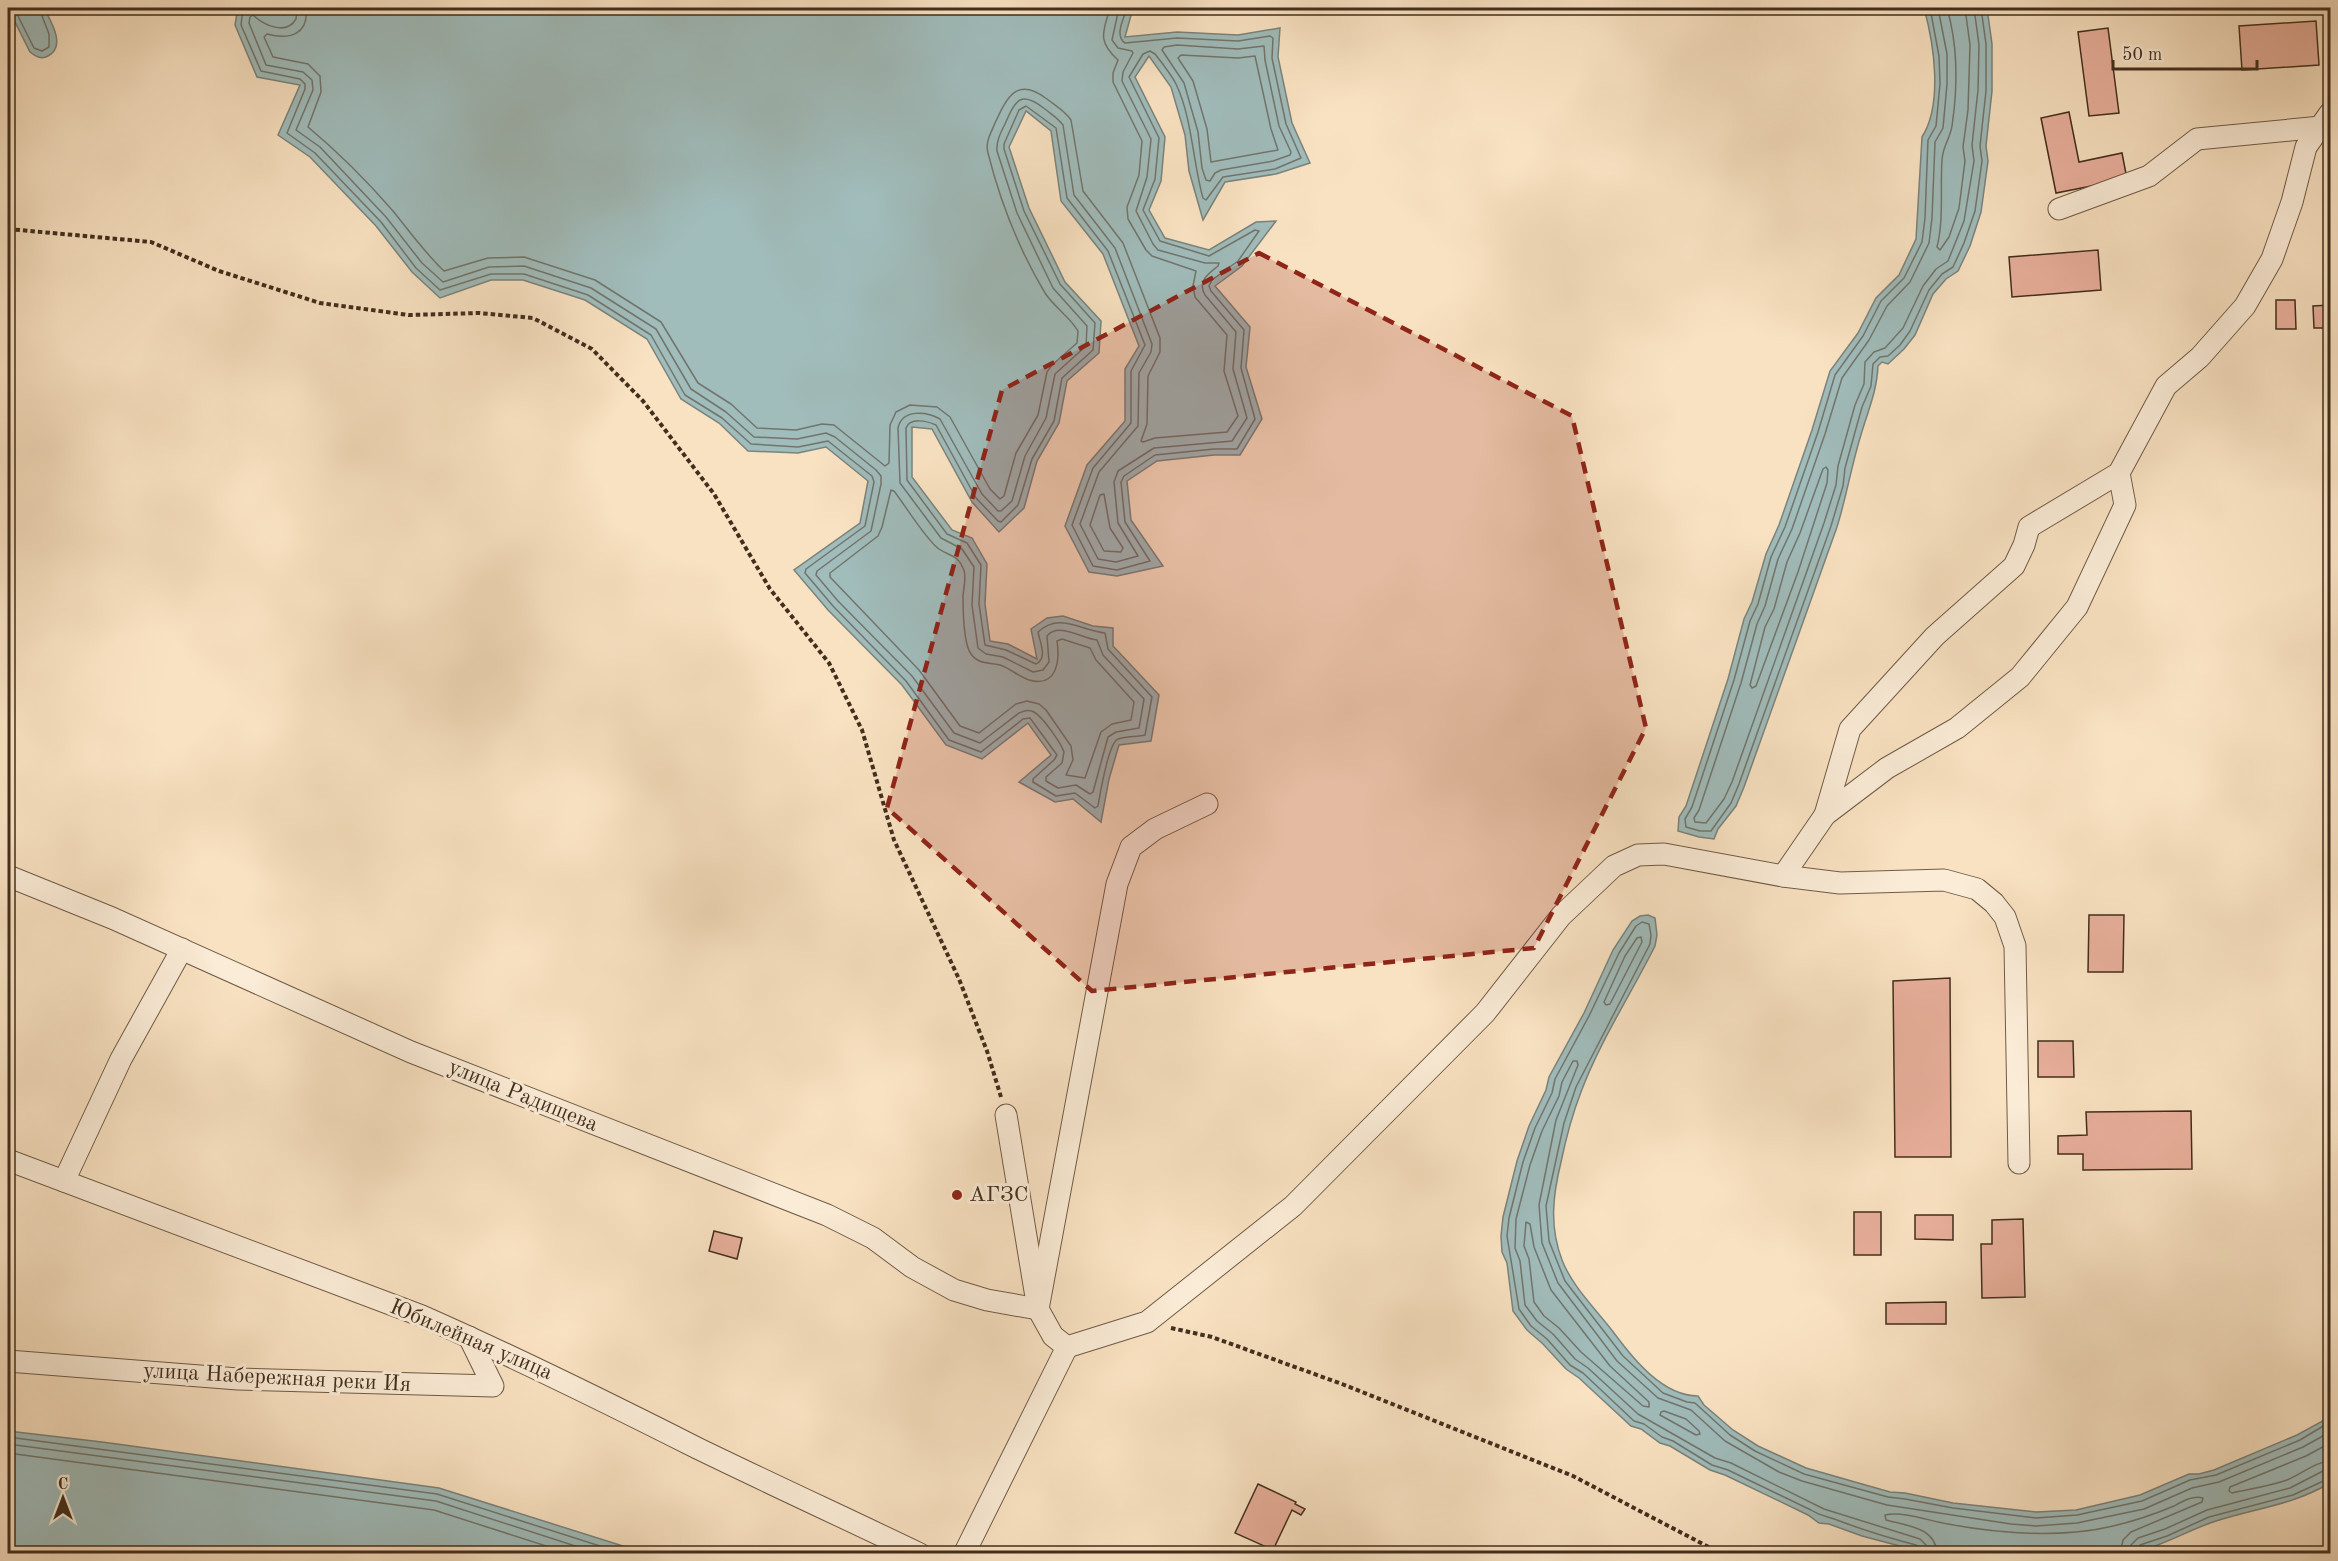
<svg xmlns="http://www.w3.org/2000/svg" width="2338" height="1561" font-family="'Old Standard TT',serif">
<rect width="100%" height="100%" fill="#f9e2c2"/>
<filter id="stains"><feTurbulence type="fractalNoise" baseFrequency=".00333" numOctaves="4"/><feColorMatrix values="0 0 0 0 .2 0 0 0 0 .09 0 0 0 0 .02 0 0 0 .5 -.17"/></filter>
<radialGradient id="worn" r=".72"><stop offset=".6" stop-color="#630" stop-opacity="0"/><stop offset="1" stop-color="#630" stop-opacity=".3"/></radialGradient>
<g fill="#a0bcbb" stroke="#7a837c" stroke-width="1.5">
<path d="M8 8H44C50 20 67 46 48 56 41 60 35 56 30 52Z"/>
<path d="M238 8H258L284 15 283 8H1133L1125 37 1177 32 1238 35 1280 28 1278 57 1292 123 1310 163 1276 174 1225 182 1203 220 1189 171 1185 135 1171 87 1149 56 1135 77 1165 137 1161 181 1149 210 1165 238 1209 250 1256 222 1276 221 1242 266 1215 286 1250 327 1246 367 1262 419 1240 455H1214L1157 461 1127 481 1131 520 1163 566 1117 576 1089 572 1065 526 1087 465 1125 421V369L1139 346 1103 254 1061 201 1051 131 1026 111 1009 147 1029 208 1065 282 1101 321 1099 353 1067 381 1059 423 1037 461 1024 508 999 532 972 502 932 429 912 427V477L952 530 972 538 987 564 985 604 990 641 1008 644 1037 659 1031 629 1047 618 1063 616 1093 626 1113 628V646L1159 695 1151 741 1119 745 1109 779 1101 822 1073 799 1055 802 1019 782 1051 755 1028 723 982 759 946 745 902 685 828 610 794 570 860 523 868 481 826 447 798 453 748 451 719 423 681 399 647 339 585 300 523 280H491L440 298 412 272 376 226 310 157 278 135 300 85 257 77 235 25Z"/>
<path d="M1924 8H1987L1992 44V91L1986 146 1988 161 1981 212 1970 246 1958 271 1946 279 1933 294 1915 335 1904 349 1888 364 1882 362 1878 366C1877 392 1867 413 1860 438 1851 468 1846 498 1837 527L1744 787 1736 806 1718 829 1714 839 1699 837 1678 831 1679 817 1686 806 1728 679 1744 619 1752 602 1766 554 1779 525 1812 430 1830 371 1858 333 1876 298 1899 275 1916 239 1922 137C1943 104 1934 44 1924 8Z"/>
<path d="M1648 915 1655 918 1657 935 1655 946C1631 994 1600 1041 1581 1092 1572 1115 1566 1138 1561 1162 1553 1195 1549 1226 1562 1260 1573 1288 1596 1309 1614 1333 1634 1360 1663 1396 1698 1396L1704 1405 1733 1430 1758 1446 1806 1468 1890 1492 1905 1493 1953 1503 2036 1512 2076 1510 2140 1495 2189 1474H2199L2214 1470 2297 1435 2321 1422 2330 1414V1483C2291 1506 2255 1508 2213 1522 2184 1532 2159 1548 2127 1554L1926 1553 1862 1536 1829 1524 1819 1523 1808 1515 1725 1475 1710 1470 1670 1446 1660 1443 1641 1429 1631 1426 1579 1378 1566 1369 1543 1344 1527 1330 1513 1311 1507 1263 1502 1252 1501 1236 1503 1217 1517 1161 1529 1126 1546 1090 1549 1077 1584 1013 1613 950 1632 921 1640 916Z"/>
<path d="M8 1431 102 1442 439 1488 645 1553H8Z"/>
</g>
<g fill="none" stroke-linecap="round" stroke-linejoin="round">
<g stroke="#71756c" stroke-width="1.5">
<path d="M14 8 34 48 42 51 49 47V34L39 8"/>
<path d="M243 8 241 25 261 71 300 79 305 84V89L287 133 315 153 381 222 416 268 440 290 491 274H524L588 295 651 335 685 395 722 418 751 444 798 447 828 441 872 476 874 482 865 526 806 569 805 573 833 606 906 681 949 740 981 752 1023 719 1030 718 1057 755 1054 760 1033 779V782L1056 796 1075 793 1095 808 1098 806C1100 795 1108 743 1118 739 1126 736 1137 737 1145 735L1152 697 1108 649 1105 633C1080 630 1059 612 1038 632 1040 643 1048 658 1036 664L1006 650 985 645 979 604 981 565 967 543 947 534 907 480 906 428C910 417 927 421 936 425L976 498 998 521 1001 522 1018 505 1032 459 1054 421 1062 378 1093 350 1095 323 1060 284 1024 211 1004 149V144L1019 110 1026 106 1056 128 1067 198 1108 251 1145 345 1131 371V423L1093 468 1072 525 1093 566 1117 570 1150 561 1125 522 1121 482 1124 476 1155 455 1214 449H1237L1255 419 1241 368 1244 330 1211 291 1209 286 1212 280 1238 261 1259 231 1255 230 1209 256 1160 241 1143 210 1155 179 1159 138 1129 77 1143 54 1150 51 1155 54C1162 63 1171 74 1176 84 1192 117 1193 163 1203 198L1206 200 1223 177 1275 169 1301 158 1286 124 1272 58 1273 38 1270 36 1238 41 1177 38 1125 43C1114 36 1124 18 1127 8"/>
<path d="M297 8 296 19C286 36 264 25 253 15L250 17 249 23 266 65 303 72 312 80 313 90 296 130 320 147 386 217 422 263 443 282 489 267 524 266 591 288 656 329 691 389 726 412 754 437 797 439 826 433 835 437 876 470 881 476V484L871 531 817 571 816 575 838 601 912 676 954 733 980 743 1019 713C1024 711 1028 709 1034 712 1042 716 1061 743 1064 752L1062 763 1046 777V781L1058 788 1076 785 1090 794 1093 792 1108 737 1116 732 1139 728 1144 699 1103 655 1097 640C1081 638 1059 622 1047 636L1049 662 1043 670 1033 672 1003 657 986 654 978 648 972 605 974 567 962 549 941 538 900 483 898 428C902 409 926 411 940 419L982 494 998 511H1001L1012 501 1025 456 1046 418 1055 374 1086 346 1087 326 1053 288 1017 213 997 151C996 141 1001 132 1005 124 1016 99 1021 90 1045 109 1051 114 1058 118 1063 125L1074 195 1115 248 1152 344 1151 352 1139 373 1138 426 1099 472 1080 524 1098 559 1116 562 1138 556 1118 523 1114 482 1118 471 1154 448 1232 441 1247 418 1233 369 1236 332 1205 295C1197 281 1208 274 1218 266L1219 263H1205L1158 250 1153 244 1136 211 1147 177 1151 139 1122 81 1123 72 1133 53 1132 51 1118 48 1112 40 1119 8"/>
<path d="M306 8C309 35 289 40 267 34L264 37 273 57 308 64 320 76 321 92 308 127C338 152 367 181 393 211 410 232 425 253 444 271L488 258 524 257 595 280 661 322 698 383 731 404 757 428 796 430 822 424 834 425 885 466 889 463 890 425 896 412 910 405 937 407 950 417 990 489 1000 499 1004 496 1016 453 1038 415 1047 372 1052 365 1077 343 1078 331C1070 317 1054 307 1045 293 1020 251 1000 201 988 153 985 142 991 133 995 123 1007 97 1017 76 1047 99 1056 106 1065 111 1071 120L1083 191 1123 243 1160 338V352L1148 376 1147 424 1141 441 1143 442 1155 438 1227 432 1238 416 1224 371 1227 335 1195 297 1193 286 1196 271 1152 256 1146 250 1128 219 1127 207 1139 175 1142 141 1113 82V73L1118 60C1097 41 1103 32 1110 8"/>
<path d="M1930 8 1939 56 1940 84 1936 126 1928 140 1925 218 1922 242 1904 278 1881 301 1863 336 1835 375 1818 432 1785 527 1771 557 1758 604 1750 621 1734 680 1692 807 1685 819 1686 827 1700 831H1711L1731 803 1739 784 1831 526 1843 486 1845 468 1862 407 1871 386 1873 364 1880 357 1888 356 1900 345 1910 331 1929 290 1942 274 1953 267 1964 243 1975 211 1982 161 1980 146 1986 91V44L1981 8"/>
<path d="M1938 8 1947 54V84L1943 128 1935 142 1932 218 1929 243 1910 282 1887 306 1869 340 1842 378 1825 434 1792 529 1778 559 1765 606 1757 624 1741 683 1699 810 1694 818 1695 822 1706 823 1724 799 1732 782 1824 523 1836 485 1838 466 1855 405 1864 384 1865 362 1874 352 1885 348 1903 328 1923 286 1936 269 1948 261 1964 221 1974 161 1972 145 1978 90 1979 45 1974 8"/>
<path d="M1947 8C1958 46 1958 86 1952 126 1950 139 1943 145 1942 160 1940 189 1944 219 1937 247L1940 250 1949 237 1959 208 1965 161 1963 147 1968 110 1970 45 1965 8"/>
<path d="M1177 45 1238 49 1264 46 1265 60 1279 126 1291 152 1290 155 1273 161 1221 170 1215 173 1210 181 1206 180 1202 168 1198 132 1184 83 1162 50 1164 47Z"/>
<path d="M1181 55 1238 58 1255 56 1271 129 1278 150 1211 162 1207 129 1193 81 1178 58Z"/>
<path d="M1826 467 1828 470 1827 483 1798 572 1756 686 1752 688 1750 685 1765 627 1774 609 1787 562 1800 533 1823 469Z"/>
<path d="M891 490 894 491C905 505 926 540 939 549 949 556 958 555 963 568 967 575 964 587 963 595 963 609 963 643 971 654 979 665 989 662 1000 665 1010 668 1019 677 1029 680 1057 688 1060 661 1057 641L1062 639 1090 648 1096 660 1134 702 1131 720 1112 724 1101 732 1085 778 1066 775 1073 760 1071 746 1046 710 1039 704 1027 701 1016 704 979 733 960 726 919 670 830 577V573L878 536 882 527Z"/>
<path d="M1104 494 1110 528 1123 548 1121 552 1104 551 1090 525 1100 495Z"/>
<path d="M1641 937 1642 942 1610 1004 1606 1005 1604 1002 1625 956 1637 938Z"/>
<path d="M1526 1222 1530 1224 1534 1247 1551 1290 1610 1366 1649 1402V1407L1643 1406 1581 1352 1559 1328 1544 1316 1534 1302 1529 1259 1524 1246Z"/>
<path d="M1664 1411 1686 1419 1699 1431 1700 1434 1696 1435 1660 1415 1661 1412Z"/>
<path d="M8 1437 437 1494 625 1554"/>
<path d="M2330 1443 2306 1456 2230 1487 2229 1491 2232 1493C2250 1489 2270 1486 2287 1480 2302 1474 2315 1462 2330 1461"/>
<path d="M8 1444 436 1501 600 1554"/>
<path d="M8 1453 434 1510 571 1554"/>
<path d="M1921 1554 1920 1548 1916 1545C1889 1538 1863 1530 1837 1520 1827 1516 1820 1516 1811 1510L1728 1470 1712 1465 1673 1441 1662 1437 1644 1424 1634 1421 1583 1373 1570 1365 1547 1339 1531 1326 1519 1309 1507 1236 1509 1218 1523 1162 1535 1128 1552 1093 1555 1079 1589 1016 1619 953 1636 926 1642 922 1649 924 1651 935 1650 944 1576 1087 1564 1123 1546 1206 1549 1241 1565 1281 1623 1356 1663 1393 1687 1402 1695 1403 1730 1435 1755 1451 1804 1474 1888 1497 1905 1499 1953 1508 2036 1518 2077 1515 2142 1501 2190 1480 2216 1475 2300 1440 2330 1422"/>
<path d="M1928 1554 1926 1545 1920 1539 1824 1509 1731 1463 1715 1458 1638 1414 1588 1368 1575 1359 1553 1334 1537 1321 1525 1305 1520 1261 1515 1248 1516 1219 1530 1165 1542 1131 1559 1096 1562 1082 1573 1061H1577L1578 1065 1556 1120 1539 1205 1542 1243 1558 1283 1617 1361 1658 1398 1691 1410 1725 1441 1779 1472 1802 1481 1887 1505 2011 1524 2036 1526 2077 1523 2144 1509 2192 1488 2219 1482 2303 1447 2330 1432"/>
<path d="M1937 1554C1936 1527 1907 1526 1886 1520L1885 1515C1904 1511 1929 1521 1948 1524 1991 1532 2033 1536 2076 1532 2110 1529 2143 1519 2174 1506 2183 1501 2193 1495 2203 1498L2202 1502 2131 1532 2123 1540 2120 1554"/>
<path d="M2129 1554 2131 1545 2138 1538 2165 1529 2207 1510 2290 1488 2323 1471H2330"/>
<path d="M2136 1554 2140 1545 2167 1536 2209 1517 2293 1495 2330 1478"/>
</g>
</g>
<g fill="#e8af9b" stroke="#422e1d" stroke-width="1.5">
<path d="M2316 21 2319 65 2242 70 2239 26Z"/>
<path d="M2108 28 2119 113 2089 116 2078 32Z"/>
<path d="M2069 112 2079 162 2122 153 2127 179 2056 193 2041 118Z"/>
<path d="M2098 250 2101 290 2012 297 2009 257Z"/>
<path d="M2276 300H2295L2296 329H2276Z"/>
<path d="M2330 305V328H2314L2313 306Z"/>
<path d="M2089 915H2124L2123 972H2088Z"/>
<path d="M1950 978 1951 1157H1895L1893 981Z"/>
<path d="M2038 1041H2073L2074 1077H2038Z"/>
<path d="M2191 1111 2192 1169 2083 1170V1154H2058V1136L2087 1135 2086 1112Z"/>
<rect x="1854" y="1212" width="27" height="43"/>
<path d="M1915 1215H1953V1240L1915 1239Z"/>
<path d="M2023 1219 2025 1297 1982 1298 1981 1244H1992V1220Z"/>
<path d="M714 1231 742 1238 737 1259 709 1251Z"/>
<path d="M1946 1302V1324H1886V1303Z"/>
<path d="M1258 1484 1296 1502 1295 1504 1305 1509 1301 1515 1292 1510 1273 1550 1235 1533Z"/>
</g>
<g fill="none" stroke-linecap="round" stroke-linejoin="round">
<g stroke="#705b46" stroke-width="23">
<g id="minor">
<path d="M2059 209 2149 176 2197 139 2321 127"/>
<path d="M1825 815 1850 729 1935 636 2014 566 2024 545 2029 527 2119 473 2166 386 2200 357 2245 306 2272 259 2292 202 2306 147 2330 113"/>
<path d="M8 876 112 918 411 1052 827 1215 873 1238 912 1267 954 1290 987 1300 1038 1309"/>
<path d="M1783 876 1825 815 1887 768 1957 728 2020 677 2077 607 2125 505 2119 473"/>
<path d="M8 1160 422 1316C515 1357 606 1402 697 1448 771 1484 845 1518 920 1554"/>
<path d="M64 1181 121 1059 182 949"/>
<path d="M1038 1309 1117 884 1131 847 1155 829 1207 804"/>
<path d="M1067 1347 1147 1322 1293 1206 1485 1013 1561 916 1614 866 1638 855 1664 854 1783 876 1840 883 1944 880 1977 889 1994 903 2005 917 2015 946 2019 1163"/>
<path d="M8 1361 238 1379 493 1386 469 1337"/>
<path d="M964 1554 1067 1347 1053 1336 1038 1309 1006 1115"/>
</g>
</g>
<g stroke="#422e1d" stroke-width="4" stroke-dasharray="4.5 3" stroke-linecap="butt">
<path d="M8 229 151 242 219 271 320 303 409 315 479 313 533 318 592 349 643 401 714 494 770 589 829 663 862 730 894 840 959 979 987 1051 1001 1097"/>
<path d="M1171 1328 1212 1337 1342 1384 1573 1476 1722 1554"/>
</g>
<use href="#minor" stroke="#fbecd7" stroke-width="21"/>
</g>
<path fill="#8f2418" fill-opacity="0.2" stroke="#8f2418" stroke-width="4.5" stroke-dasharray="12 8" stroke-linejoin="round" d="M1259 253 1572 416 1646 728 1534 948 1092 991 887 808 1002 390Z"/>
<circle fill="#8f2418" stroke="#fbecd7" stroke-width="2" cx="957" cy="1195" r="6"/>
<g text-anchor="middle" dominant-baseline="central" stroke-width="6" stroke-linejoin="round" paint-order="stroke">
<g font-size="22" fill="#422e1d" stroke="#fbecd7">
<text transform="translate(523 1096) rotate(22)">улица Радищева</text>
<text transform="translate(471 1340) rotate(23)">Юбилейная улица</text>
<text transform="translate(277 1378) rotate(3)">улица Набережная реки Ия</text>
</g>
<g font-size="22" fill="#422e1d" stroke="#fbecd7" text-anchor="start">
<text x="969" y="1195">АГЗС</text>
</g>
</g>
<rect width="2338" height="1561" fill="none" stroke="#f9e2c2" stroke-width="30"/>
<rect x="9" y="9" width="2320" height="1543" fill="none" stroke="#422e1d" stroke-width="3"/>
<rect x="15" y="15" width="2308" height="1531" fill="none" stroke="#422e1d" stroke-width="1.5"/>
<g transform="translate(63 1498)" stroke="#fbecd7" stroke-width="4.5" paint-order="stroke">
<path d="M0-4.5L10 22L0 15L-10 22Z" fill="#422e1d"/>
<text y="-9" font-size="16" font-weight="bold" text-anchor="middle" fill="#422e1d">С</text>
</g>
<path d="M2113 60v9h144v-9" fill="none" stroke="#422e1d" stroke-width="3"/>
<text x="2122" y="60" font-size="18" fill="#422e1d" stroke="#fbecd7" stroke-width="4.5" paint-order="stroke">50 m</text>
<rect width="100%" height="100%" filter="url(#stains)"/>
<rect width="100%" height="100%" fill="url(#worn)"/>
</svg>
